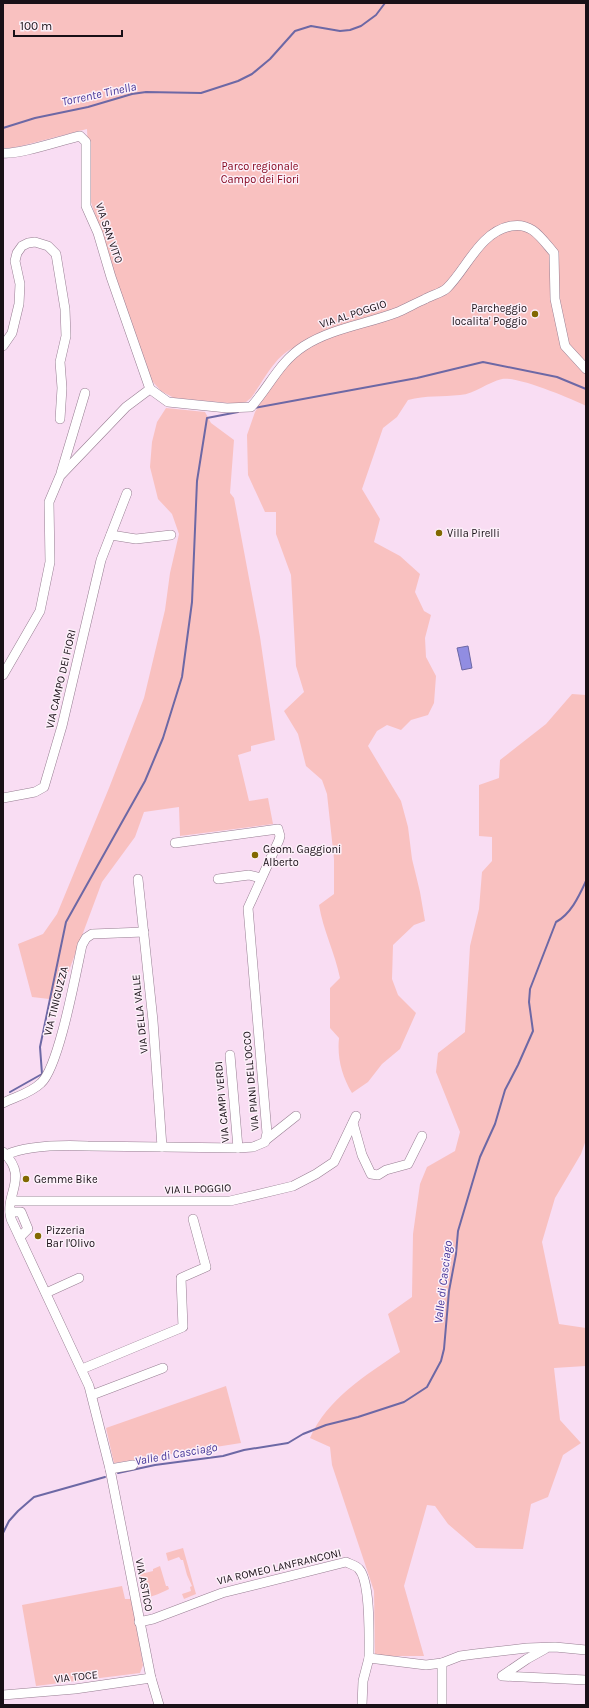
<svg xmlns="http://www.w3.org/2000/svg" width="589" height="1708" font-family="Karla,sans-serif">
<rect width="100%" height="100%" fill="#f9ddf3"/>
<g fill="#f9c1c0">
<path d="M3 3H586V406C572 399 517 376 502 379 488 382 475 394 460 395 442 397 426 395 408 400L397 417 383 428 362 489 380 519 374 542 400 556 420 574 415 592 424 611 431 615 425 638 426 657 436 676 434 703 428 715 411 720 401 730 387 725 377 731 368 746 401 801 408 827 412 859 420 892 425 921 414 925 393 945 392 979 398 995 416 1013 400 1049 382 1064 368 1082 352 1093C342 1076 337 1058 339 1038L330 1028V988L340 978C335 953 323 930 319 905L334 894V859L327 794 322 780 306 766 298 734 284 711 304 692 296 666 291 575 276 534V512H265L248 475 247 435 255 412 293 348C274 357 263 382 251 398L246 402 240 404 174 398 161 391 152 381 114 273 90 199 87 129 21 146 10 148H3Z"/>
<path d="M166 408 205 412 211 423 234 440 230 493 234 498 260 637 275 740 251 746V751L238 755 249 801 268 798 273 824 180 836 179 807 144 812 135 837 102 882 58 1000 32 997 18 944 43 934 57 914 109 788 144 698 165 610 170 573 179 534 172 514 158 499 150 467 152 442 157 422Z"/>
<path d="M572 694 586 695V1140L581 1154 555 1198 542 1242 559 1324 586 1328V1366L554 1368 560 1420 581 1443 563 1455 548 1497 531 1504 523 1549 476 1548 448 1524 435 1506 427 1505 404 1586 424 1656H375L374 1591 332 1465 330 1447 310 1438C327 1399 366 1375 400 1352L388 1314 412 1297 413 1234 420 1184 427 1167 455 1151 460 1132 436 1072 438 1053 465 1032 470 946 479 909 482 872 492 861V837L479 836V785L499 778 500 760 546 724Z"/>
<path d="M226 1386 241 1443 114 1463 106 1428Z"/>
<path d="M183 1548 196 1594 184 1599 182 1594 191 1591 190 1587 192 1586 187 1575 183 1560H181L179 1557 168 1561 166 1553Z"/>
<path d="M143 1564 145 1573 153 1571V1569L160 1566 166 1586H168L169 1589C161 1593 155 1596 145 1598L138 1565Z"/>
<path d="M122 1586 125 1599H132L143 1665 140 1673 36 1686 22 1605Z"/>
</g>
<path fill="#918de2" stroke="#6d68a5" d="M468 646 472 668 462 670 457 648Z"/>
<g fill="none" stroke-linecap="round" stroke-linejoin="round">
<g stroke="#6d68a5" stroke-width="2">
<path d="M3 128 35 118 88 107 132 94 146 92 201 93 238 81 252 74 270 59 295 31 311 26 340 31 350 30 361 26 376 15 385 3"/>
<path d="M254 408 417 378 483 362 557 377 586 389"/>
<path d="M10 1092 42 1074 40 1047 66 922 145 781 163 738 182 677 192 602 197 481 207 418 238 412"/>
<path d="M118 1473 155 1465 223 1456 244 1450 288 1443 303 1434 326 1425 358 1417 404 1402 427 1387 441 1361 444 1349 449 1291 456 1254 458 1231 480 1157 495 1124 505 1090 518 1065 533 1031 529 1002 530 989 556 922C571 914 579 896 586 881"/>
<path d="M3 1533 9 1521 18 1511 34 1497 105 1477"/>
</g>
<g stroke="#977e92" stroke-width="10">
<g id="minor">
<path d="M3 153C19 155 62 140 80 136L86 142V206L98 233 111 277 150 389"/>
<path d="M3 346 12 333 19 304 20 284 15 261 17 253 22 246 28 243 35 242 48 246 56 254 65 309 66 336 60 362 62 388 60 419"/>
<path d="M61 473 85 393"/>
<path d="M111 535 136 539 171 535"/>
<path d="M3 675 40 611 50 562 49 502 60 476 126 407 150 389 168 402 227 408 251 407C270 386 279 362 304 346 332 328 367 324 398 312 407 308 416 303 425 299 432 295 442 293 447 288 467 268 480 232 511 226 532 222 541 238 554 253L555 299 565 346 586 369"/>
<path d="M3 798 35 792 44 787 62 726 101 560 127 493"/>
<path d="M138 879 153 1021 162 1147"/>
<path d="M218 879 249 875 261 878"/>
<path d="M230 1055 238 1148"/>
<path d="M3 1103C15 1097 31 1093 41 1083 59 1067 76 972 82 945L86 938 92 934 144 932"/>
<path d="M353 1123 362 1155 371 1174 378 1175 386 1170 408 1164 422 1136"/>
<path d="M267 1139 296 1116"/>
<path d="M3 1152C30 1178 4 1193 11 1219L89 1386 110 1469 151 1678 159 1705"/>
<path d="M6 1155C28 1145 63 1145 88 1146L238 1148 253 1147 265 1142 267 1133 248 908 279 840 280 836 278 829 175 843"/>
<path d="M11 1201H230L293 1186 316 1174 334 1162 356 1116"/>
<path d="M10 1212H21L28 1229 20 1237"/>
<path d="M46 1293 79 1278"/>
<path d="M82 1369 183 1327 181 1278 206 1267 193 1219"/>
<path d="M92 1395 163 1368"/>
<path d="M110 1469 133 1465"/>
<path d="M139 1622 153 1619 222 1593 346 1562C350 1564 357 1566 359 1569 371 1582 369 1640 369 1658L426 1665 442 1663 460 1656 475 1654 527 1648 555 1647 586 1650"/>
<path d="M545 1649 527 1659 502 1676 586 1680"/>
<path d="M442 1663V1705"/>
<path d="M3 1695 75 1689 151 1678"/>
<path d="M362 1705 363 1681 369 1658"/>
</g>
</g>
<use href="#minor" stroke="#fff" stroke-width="9"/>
</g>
<g fill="#816800" stroke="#fcf0f9" stroke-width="1.5">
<circle cx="535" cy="314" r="4"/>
<circle cx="439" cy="533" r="4"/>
<circle cx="255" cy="855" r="4"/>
<circle cx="26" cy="1179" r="4"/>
<circle cx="38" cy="1236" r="4"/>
</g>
<g text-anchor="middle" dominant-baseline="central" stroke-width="3" stroke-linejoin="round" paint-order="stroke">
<g font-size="11" fill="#860820" stroke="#fcf0f9">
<text x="260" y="166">Parco regionale<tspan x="260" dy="13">Campo dei Fiori</tspan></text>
</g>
<g font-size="11" fill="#191017" stroke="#fcf0f9">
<text transform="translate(109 233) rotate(71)">VIA SAN VITO</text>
<text transform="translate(353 314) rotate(-18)">VIA AL POGGIO</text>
<text transform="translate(61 679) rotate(-77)">VIA CAMPO DEI FIORI</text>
<text transform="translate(56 1001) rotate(-76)">VIA TINIGUZZA</text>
<text transform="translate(140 1014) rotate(-96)">VIA DELLA VALLE</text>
<text transform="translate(251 1081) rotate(-95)">VIA PIANI DELL'OCCO</text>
<text transform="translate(222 1102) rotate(-95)">VIA CAMPI VERDI</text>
<text transform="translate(198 1189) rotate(-2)">VIA IL POGGIO</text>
<text transform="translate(279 1567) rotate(-13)">VIA ROMEO LANFRANCONI</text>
<text transform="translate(144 1585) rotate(79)">VIA ASTICO</text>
<text transform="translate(76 1677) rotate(-6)">VIA TOCE</text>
</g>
<g font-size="11" fill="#191017" stroke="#fcf0f9" text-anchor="start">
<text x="527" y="308" text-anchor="end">Parcheggio<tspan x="527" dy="13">localita' Poggio</tspan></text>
<text x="447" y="533">Villa Pirelli</text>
<text x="263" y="849">Geom. Gaggioni<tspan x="263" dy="13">Alberto</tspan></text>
<text x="34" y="1179">Gemme Bike</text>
<text x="46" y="1230">Pizzeria<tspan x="46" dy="13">Bar l'Olivo</tspan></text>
</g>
<g font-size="12" font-style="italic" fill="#463699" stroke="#fcf0f9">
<text transform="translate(99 94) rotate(-12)">Torrente Tinella</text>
<text transform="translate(443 1282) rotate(-83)">Valle di Casciago</text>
<text transform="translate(176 1454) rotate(-10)">Valle di Casciago</text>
</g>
</g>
<rect width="589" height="1708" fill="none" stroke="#191017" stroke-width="8"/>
<path d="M14 30v6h108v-6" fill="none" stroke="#191017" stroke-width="2"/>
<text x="20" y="30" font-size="12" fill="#191017" stroke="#fcf0f9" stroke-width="3" paint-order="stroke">100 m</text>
</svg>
